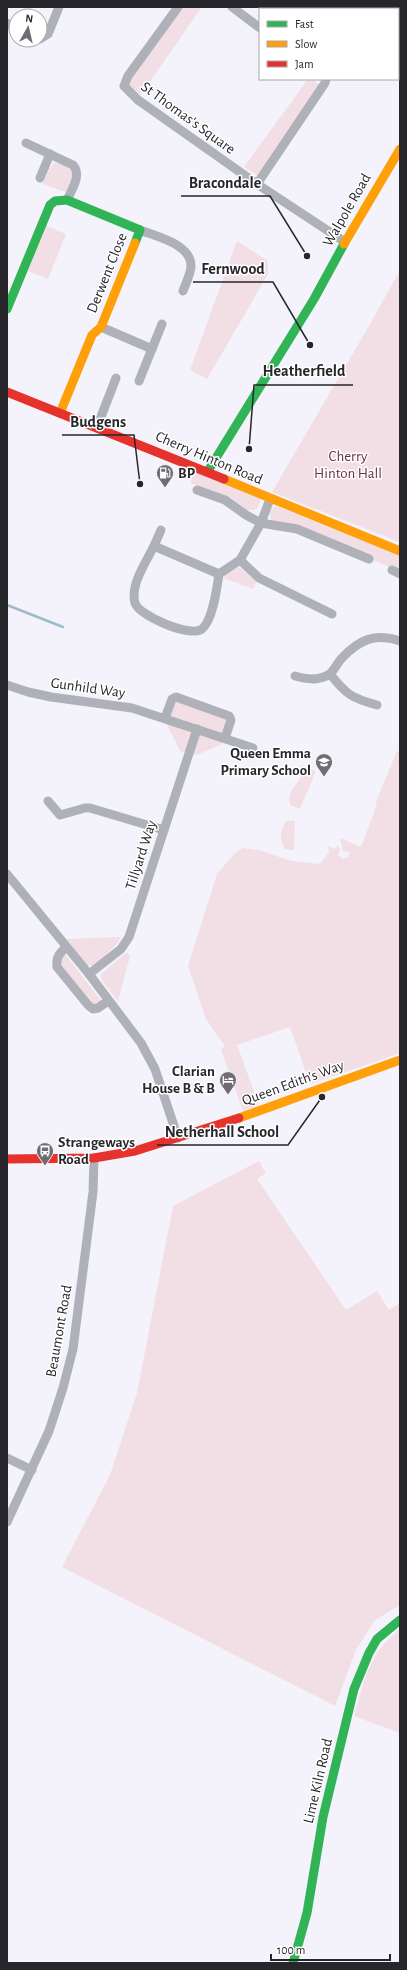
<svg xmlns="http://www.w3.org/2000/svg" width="407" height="1970" font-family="'Alegreya Sans',sans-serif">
<rect width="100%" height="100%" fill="#f4f2fa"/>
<g fill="#f2dee5">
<path d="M180 7H202L141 94 127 84Z"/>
<path d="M308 79H312L321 86 258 176 244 167Z"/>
<path d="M55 163H60L74 171 68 193 43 184 50 168Z"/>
<path d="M46 226 66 234 48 279 28 271Z"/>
<path d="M237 241 268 261V274L207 379 190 370Z"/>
<path d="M400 270V542L272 492 369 326Z"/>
<path d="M196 471 261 499 257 509 247 511 231 498 190 483Z"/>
<path d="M276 506 400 555V571L287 525 276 524 270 518V511Z"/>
<path d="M239 567 257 581 253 589 224 578 226 574Z"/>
<path d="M171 699 231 720 222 744 197 755 180 751 165 721Z"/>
<path d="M397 751 400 752V1053L310 1084 290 1027 237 1045 259 1105 243 1111 221 1050 225 1046 206 1019 188 966 217 874 235 853 243 848 259 850 291 861 320 864 329 852 328 846 334 849 338 846 340 850 338 855 343 859 348 857 350 852 343 851 340 838 361 847 377 805 375 804Z"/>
<path d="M302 765 316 771 300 809 290 805C287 786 302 784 301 773L297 770Z"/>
<path d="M286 821H295L294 850 285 849C279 839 280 831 286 821Z"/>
<path d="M121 937 117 944 94 966 87 965 66 939Z"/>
<path d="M127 952 130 956 118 1001 102 981 101 974Z"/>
<path d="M65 954 102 1002 95 1006 62 969 59 960Z"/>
<path d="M259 1161 266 1173 257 1179 346 1310 377 1291 389 1310 400 1303V1605L374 1621 356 1650 335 1706 62 1567 110 1475 137 1393 173 1206Z"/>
<path d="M400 1629V1733L354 1716C365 1679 368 1654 400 1629Z"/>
</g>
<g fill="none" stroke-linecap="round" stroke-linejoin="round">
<path stroke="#9fbbcb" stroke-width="2.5" d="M7 605 63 627"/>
<g stroke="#afb1b8" stroke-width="9">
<path d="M178 7 128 76 124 86 138 100 257 184 345 242"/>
<path d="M232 7 260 28"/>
<path d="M272 9 274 7"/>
<path d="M291 9 292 7"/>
<path d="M7 23 16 29"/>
<path d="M40 39 48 34 59 7"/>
<path d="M26 143 73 165C82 175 72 189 67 200"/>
<path d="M40 178 50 154"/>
<path d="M257 184 325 83 326 79"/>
<path d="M140 230C157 237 192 244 191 267 190 275 186 283 183 291"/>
<path d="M101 327 152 349"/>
<path d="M139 381 162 324"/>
<path d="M97 427 116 378"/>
<path d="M197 490 225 500 246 515 261 523 297 529 369 559"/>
<path d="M154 546 161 530"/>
<path d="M240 560 259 578 332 614"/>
<path d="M392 570 400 574"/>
<path d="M219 574 154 546C146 562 130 585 135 603 139 616 191 638 202 629 213 620 217 587 219 574L240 560 261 523 270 499"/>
<path d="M330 674C346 694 351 698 377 705"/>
<path d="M295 676C306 679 317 681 328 675 334 672 337 663 342 658 360 639 375 633 400 641"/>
<path d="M7 685 28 692 51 697 132 708 253 748"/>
<path d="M165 718 172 699 176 697 229 716 231 720 225 738"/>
<path d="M48 801 60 815 85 808H90L164 830"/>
<path d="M7 874 89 974 141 1043 155 1069 178 1138"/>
<path d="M66 947C59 954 56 957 57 967L88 1005 93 1009 98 1008 108 1001"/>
<path d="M89 974 121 949 129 937 197 729"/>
<path d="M7 1458 32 1470"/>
<path d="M7 1522 49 1431 63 1388 73 1349 93 1192 94 1158"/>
</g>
<g stroke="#30b455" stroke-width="9">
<path d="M7 309 50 205 55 201 67 200 140 230 135 243"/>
<path d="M208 471 314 299 344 244"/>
<path d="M293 1963 307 1913 323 1817 354 1689 369 1653 377 1639 400 1620"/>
</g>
<g stroke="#ff9f0a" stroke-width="9">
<path d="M344 244 400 149"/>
<path d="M60 413 92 335 101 327 135 243"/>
<path d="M224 479 400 551"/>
<path d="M239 1118 400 1060"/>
</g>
<g stroke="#e5322d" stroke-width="9">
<path d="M7 392 224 479"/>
<path d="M7 1159 94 1158 135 1151 239 1118"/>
</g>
</g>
<defs>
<g id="fuel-pin" transform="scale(0.9)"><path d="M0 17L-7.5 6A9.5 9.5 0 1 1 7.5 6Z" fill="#6f6d73" stroke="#fff"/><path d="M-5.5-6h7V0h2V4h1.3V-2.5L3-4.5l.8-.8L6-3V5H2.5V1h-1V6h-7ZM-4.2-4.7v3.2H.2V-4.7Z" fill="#fff"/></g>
<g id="school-pin" transform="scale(0.9)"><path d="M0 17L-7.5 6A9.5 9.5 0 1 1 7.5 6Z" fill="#6f6d73" stroke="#fff"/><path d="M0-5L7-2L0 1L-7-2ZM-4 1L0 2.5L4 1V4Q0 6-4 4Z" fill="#fff"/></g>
<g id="hotel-pin" transform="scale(0.9)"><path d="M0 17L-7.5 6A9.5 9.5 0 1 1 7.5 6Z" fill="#6f6d73" stroke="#fff"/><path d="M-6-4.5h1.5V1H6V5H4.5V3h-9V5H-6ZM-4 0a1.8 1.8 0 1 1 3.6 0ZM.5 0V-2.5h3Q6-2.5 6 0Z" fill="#fff"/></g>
<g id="bus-pin" transform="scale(0.9)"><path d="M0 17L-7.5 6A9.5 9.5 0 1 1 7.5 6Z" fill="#6f6d73" stroke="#fff"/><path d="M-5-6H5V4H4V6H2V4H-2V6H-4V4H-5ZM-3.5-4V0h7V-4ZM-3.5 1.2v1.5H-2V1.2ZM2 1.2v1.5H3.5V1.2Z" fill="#fff"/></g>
</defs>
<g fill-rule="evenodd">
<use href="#fuel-pin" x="165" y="473"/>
<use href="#school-pin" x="324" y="762"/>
<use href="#hotel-pin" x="228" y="1080"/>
<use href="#bus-pin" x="45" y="1151"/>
</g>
<g text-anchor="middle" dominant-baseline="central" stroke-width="3" stroke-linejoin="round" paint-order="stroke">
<g font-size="15" fill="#27262b" stroke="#fff">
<text transform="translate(188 118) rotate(36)">St Thomas's Square</text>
<text transform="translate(347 210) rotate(-60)">Walpole Road</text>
<text transform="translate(107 273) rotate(-68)">Derwent Close</text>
<text transform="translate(209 458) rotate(23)">Cherry Hinton Road</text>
<text transform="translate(88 688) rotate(8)">Gunhild Way</text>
<text transform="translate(141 855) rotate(-72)">Tillyard Way</text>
<text transform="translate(293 1083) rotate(-20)">Queen Edith's Way</text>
<text transform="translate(59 1331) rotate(-80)">Beaumont Road</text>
<text transform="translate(318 1781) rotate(-77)">Lime Kiln Road</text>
</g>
<g font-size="15" fill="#6b313e" stroke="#fff">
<text x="348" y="456">Cherry<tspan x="348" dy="17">Hinton Hall</tspan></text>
</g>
<g font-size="15" font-weight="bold" fill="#27262b" stroke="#fff" text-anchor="start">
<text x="178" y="473">BP</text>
<text x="311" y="753" text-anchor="end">Queen Emma<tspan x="311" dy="17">Primary School</tspan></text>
<text x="215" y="1071" text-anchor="end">Clarian<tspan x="215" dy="17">House B &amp; B</tspan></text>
<text x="58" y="1142">Strangeways<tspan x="58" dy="17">Road</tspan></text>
</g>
</g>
<path fill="none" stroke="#27262b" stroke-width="1.5" d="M307 256L270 196H181M310 345L273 282H193M249 449L254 385H353M140 484L134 435H62M322 1097L288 1145H157"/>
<g fill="#27262b" stroke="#fff" stroke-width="1.5">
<circle cx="307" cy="256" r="4"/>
<circle cx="310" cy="345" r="4"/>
<circle cx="249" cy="449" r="4"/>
<circle cx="140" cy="484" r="4"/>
<circle cx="322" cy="1097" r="4"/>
</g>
<g font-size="16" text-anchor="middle" font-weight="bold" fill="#27262b" stroke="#fff" stroke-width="3" stroke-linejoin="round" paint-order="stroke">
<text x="225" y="188">Bracondale</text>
<text x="233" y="274">Fernwood</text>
<text x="304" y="376">Heatherfield</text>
<text x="98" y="427">Budgens</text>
<text x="222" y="1137">Netherhall School</text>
</g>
<rect width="407" height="1970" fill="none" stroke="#27262b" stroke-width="16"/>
<rect x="259" y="8" width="140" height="72" fill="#ffffff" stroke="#a9a8aa"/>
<rect x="267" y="21" width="20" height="6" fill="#30b455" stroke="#a9a8aa"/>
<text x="295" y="28" font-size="12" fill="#27262b">Fast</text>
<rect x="267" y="41" width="20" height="6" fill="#ff9f0a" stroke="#a9a8aa"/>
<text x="295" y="48" font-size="12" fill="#27262b">Slow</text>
<rect x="267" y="61" width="20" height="6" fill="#e5322d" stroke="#a9a8aa"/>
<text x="295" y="68" font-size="12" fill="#27262b">Jam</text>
<g transform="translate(28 28) rotate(8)"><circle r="19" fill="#ffffff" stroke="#a9a8aa"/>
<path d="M0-3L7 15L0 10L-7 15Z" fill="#6f6d73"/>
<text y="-6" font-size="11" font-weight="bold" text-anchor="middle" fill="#27262b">N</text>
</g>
<path d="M271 1954v6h119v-6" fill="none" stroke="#27262b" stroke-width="2"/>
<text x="277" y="1954" font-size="12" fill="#27262b" stroke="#ffffff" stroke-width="3" paint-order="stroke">100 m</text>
</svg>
